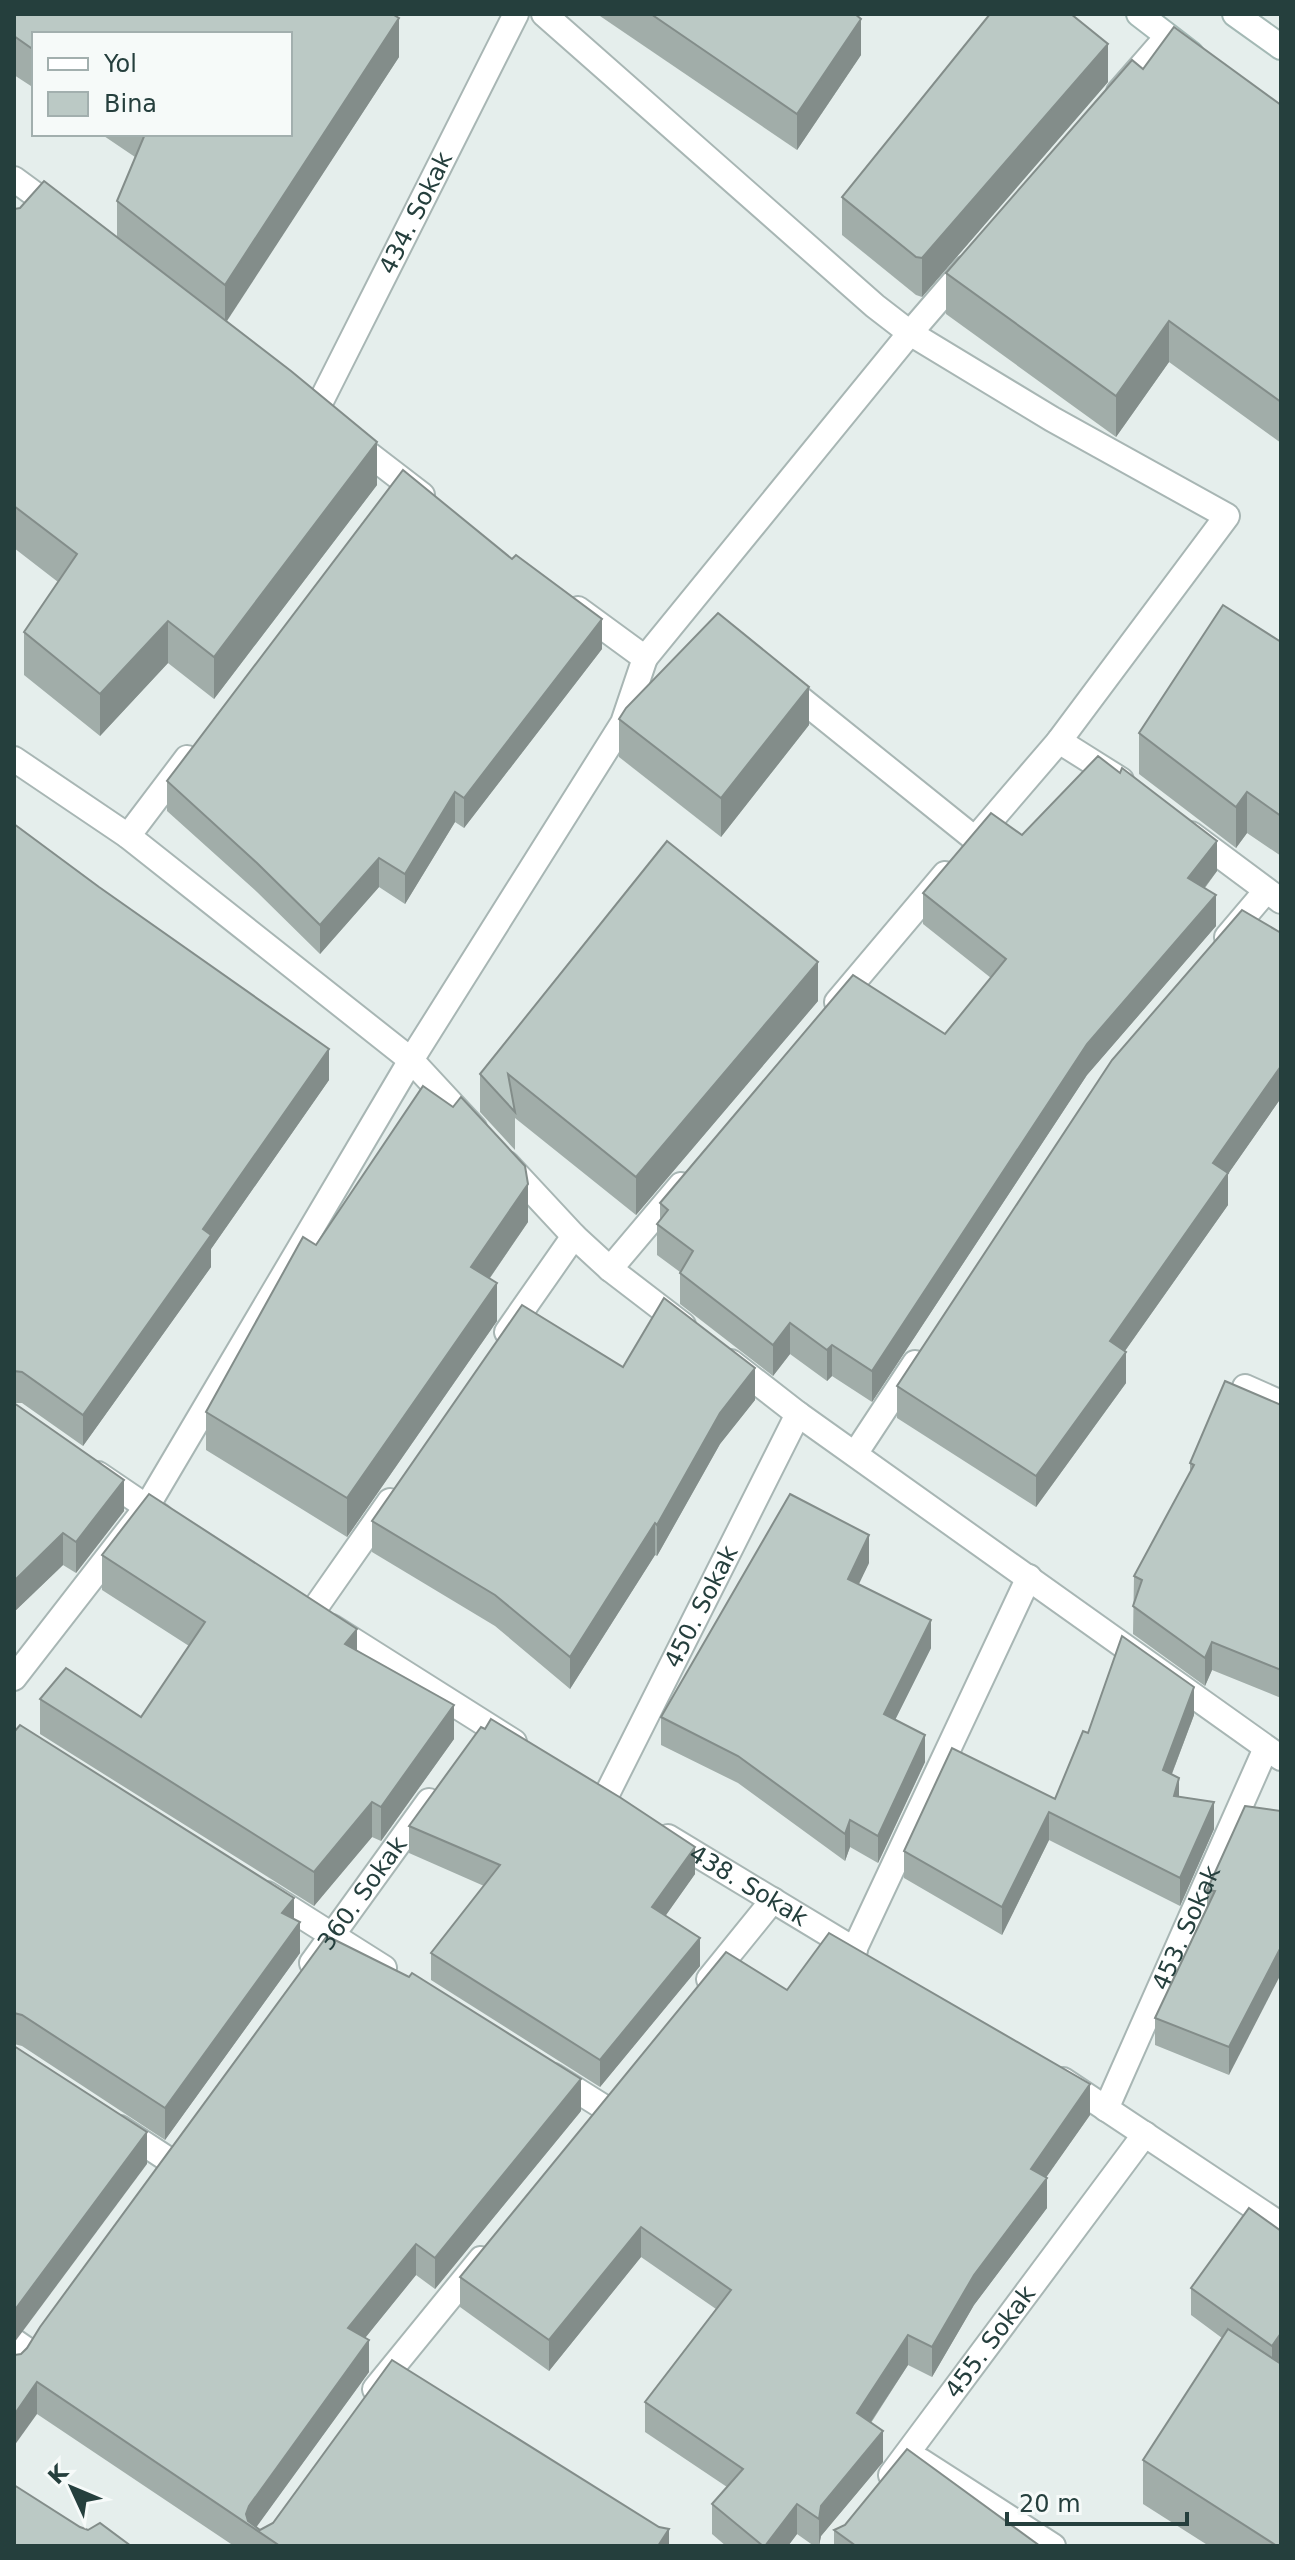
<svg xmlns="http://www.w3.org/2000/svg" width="1295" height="2560" font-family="'DejaVu Sans',sans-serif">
<rect width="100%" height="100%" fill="#e5eeec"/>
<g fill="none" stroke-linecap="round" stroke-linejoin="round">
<g stroke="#a8b6b4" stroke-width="28">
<g id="minor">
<path d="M544 14 875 306 910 333 1052 419 1227 516 1059 741 974 840"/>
<path d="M1119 92 1167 37"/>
<path d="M14 179 59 212"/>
<path id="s1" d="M315 413 516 14"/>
<path d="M353 442 422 495"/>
<path d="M645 658 910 333 966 268"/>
<path d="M786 687 975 839"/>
<path d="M1059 741 1121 780"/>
<path d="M187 758 128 836 411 1060 474 1128"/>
<path d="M14 759 128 836"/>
<path d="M1191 834 1281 901"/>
<path d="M1227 937 1266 891"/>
<path d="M837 1002 945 874"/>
<path d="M507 1164 574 1236 610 1269 683 1325"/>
<path d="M610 1269 681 1185"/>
<path d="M507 1332 574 1236"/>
<path d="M731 1362 798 1414 1281 1758"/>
<path d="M1245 1387 1281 1403"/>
<path d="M855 1454 915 1363"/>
<path d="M98 1474 160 1516"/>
<path d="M311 1614 390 1501"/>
<path d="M332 1627 514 1742"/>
<path d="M14 1678 146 1508 411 1060 623 723 645 658 578 609"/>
<path id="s2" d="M605 1798 798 1414"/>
<path id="s3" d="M668 1837 855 1950"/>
<path d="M267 1894 384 1968"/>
<path d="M854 1950 1029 1577"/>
<path id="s4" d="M312 1963 429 1801"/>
<path d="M709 1979 773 1900"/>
<path d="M554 2076 605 2108"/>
<path d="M1063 2080 1281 2225"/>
<path id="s5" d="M1106 2109 1266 1748"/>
<path d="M120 2128 169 2160"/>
<path d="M14 2341 27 2350"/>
<path d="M375 2389 481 2259"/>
<path d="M921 2461 1053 2546"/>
<path id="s6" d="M891 2475 1145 2134"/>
</g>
</g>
<g stroke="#a4b9b5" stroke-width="28">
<g id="secondary">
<path d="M1139 14 1191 54"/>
<path d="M1235 14 1281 47"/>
</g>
</g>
<use href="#minor" stroke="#fff" stroke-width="24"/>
<use href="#secondary" stroke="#fff" stroke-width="24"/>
</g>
<g fill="#a1ada9">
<path d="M14 14 399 57 226 321 377 485 214 699 168 663 100 736 24 675V632L58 582 14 548V209L117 236V201L135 157 101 134H290L34 34V88L14 75Z"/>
<path d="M597 14H855L861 55 797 150Z"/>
<path d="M1143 69 1281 105V443L1169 362 1116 437 946 314V273Z"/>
<path d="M1108 82 922 297 916 295 842 235V197Z"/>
<path d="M1281 642V856L1247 833 1236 848 1139 774V733Z"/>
<path d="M602 649 464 828 455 822 405 904 379 887 320 954 257 892 167 811V781Z"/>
<path d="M619 719 809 725 721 837 619 757Z"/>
<path d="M14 824 329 1080 211 1249V1267L83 1446 22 1403H14Z"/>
<path d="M1022 835 1217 871 1205 888 1216 926 1087 1075 872 1402 832 1376 827 1381 790 1354 773 1376 680 1304V1272L657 1255V1224L660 1221V1203L945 1034 991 978 923 924V893Z"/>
<path d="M1281 933V1098L1228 1174V1205L1125 1351 1126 1383 1036 1507 897 1418V1386Z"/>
<path d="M818 1001 636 1215 515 1118V1150L480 1112V1074Z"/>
<path d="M528 1222 490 1278 497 1321 347 1537 206 1450V1412L316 1245Z"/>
<path d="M623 1367 755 1400 720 1444 657 1556 655 1555 570 1689 495 1626 372 1552V1521Z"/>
<path d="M14 1403 124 1511 76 1573 63 1565 14 1612Z"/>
<path d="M1281 1405V1698L1212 1670 1205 1686 1133 1634 1134 1576 1190 1473V1463Z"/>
<path d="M102 1555 357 1651 454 1739 381 1841 372 1837 314 1906 40 1734V1699L141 1717 189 1646 102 1590Z"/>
<path d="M869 1563 858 1584 931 1648 895 1720 925 1762 878 1863 850 1847 845 1861 738 1783 661 1745V1717Z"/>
<path d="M1194 1715 1172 1774 1179 1797 1214 1829 1180 1906 1049 1840 1002 1935 904 1878V1851L1055 1799 1088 1733Z"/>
<path d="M14 1732 294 1919 300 1953 165 2140 22 2046 14 2044Z"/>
<path d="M1245 1806 1229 2075 1155 2045V2018L1207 1906V1890Z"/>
<path d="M409 1826 695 1874 665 1916 700 1966 600 2087 431 1980V1953L484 1886 409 1853Z"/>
<path d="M787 1990 1090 2115 1046 2177 1047 2208 974 2305 932 2377 908 2365 871 2423 883 2462 821 2536 819 2546H814L797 2534 788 2546H726L712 2534V2504L727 2487 645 2432V2402L716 2309 641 2257 549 2371 460 2307V2277Z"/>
<path d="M581 2111 435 2289 416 2275 365 2338 369 2372 256 2527 260 2530 669 2546H234L37 2414 21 2354Z"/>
<path d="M1249 2208 1281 2361 1280 2363 1281 2546H1209L1143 2504V2460L1222 2338 1191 2315V2288Z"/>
<path d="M834 2530 1040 2546H834Z"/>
</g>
<g fill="#838d8a">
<path d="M399 18V57L225 324V285Z"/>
<path d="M861 19V55L797 150V114Z"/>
<path d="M1108 44V82L922 297V258Z"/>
<path d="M1169 321V362L1116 437V396Z"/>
<path d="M377 442V485L214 699V657Z"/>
<path d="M602 619V649L464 828V798Z"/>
<path d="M168 621V663L100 736V694Z"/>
<path d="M809 687V725L721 837V798Z"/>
<path d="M455 792V822L405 904V874Z"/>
<path d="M1247 792V833L1236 848V807Z"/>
<path d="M1217 841V871L1188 909V878Z"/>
<path d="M379 858V887L320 954V925Z"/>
<path d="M1216 895V926L1087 1075 872 1402V1371L1087 1044Z"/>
<path d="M818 962V1001L636 1215V1177Z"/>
<path d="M329 1049V1080L211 1249V1267L83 1446V1415L203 1229Z"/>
<path d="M1281 1066V1098L1228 1174V1205L1110 1372V1341L1213 1163Z"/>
<path d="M528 1184V1222L471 1305V1267Z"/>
<path d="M497 1283V1321L347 1537V1498Z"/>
<path d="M790 1323V1354L773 1376V1345Z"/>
<path d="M832 1345V1376L827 1381V1350Z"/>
<path d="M1126 1352V1383L1036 1507V1476Z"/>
<path d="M755 1368V1400L720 1444 657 1556V1525L720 1413Z"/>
<path d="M124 1480V1511L76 1573V1542Z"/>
<path d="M655 1523V1555L570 1689V1657Z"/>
<path d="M63 1533V1565L14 1612V1581Z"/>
<path d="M869 1535V1563L848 1607V1579Z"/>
<path d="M931 1620V1648L884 1742V1714Z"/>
<path d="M357 1629V1663L345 1644Z"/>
<path d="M1212 1642V1670L1205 1686V1658Z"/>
<path d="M1194 1687V1715L1163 1797V1770Z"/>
<path d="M454 1705V1739L381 1841V1807Z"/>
<path d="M925 1735V1762L878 1863V1836Z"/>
<path d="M1179 1778V1805L1174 1796Z"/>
<path d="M372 1802V1837L314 1906V1872Z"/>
<path d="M1214 1802V1829L1180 1906V1878Z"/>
<path d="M1049 1812V1840L1002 1935V1907Z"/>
<path d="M850 1820V1847L845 1861V1834Z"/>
<path d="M695 1847V1874L652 1935V1907Z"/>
<path d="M294 1898V1930L300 1922V1953L165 2140V2108L282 1913Z"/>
<path d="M1281 1930V1974L1229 2075V2047Z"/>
<path d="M700 1938V1966L600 2087V2060Z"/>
<path d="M581 2079V2111L435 2289V2258Z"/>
<path d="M1090 2084V2115L1031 2199V2169Z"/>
<path d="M147 2132V2164L14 2343V2311Z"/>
<path d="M1047 2178V2208L974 2305 932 2377V2347L974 2275Z"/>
<path d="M641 2227V2257L549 2371V2340Z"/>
<path d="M416 2244V2275L348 2359V2328Z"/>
<path d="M1281 2333V2361L1272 2374V2346Z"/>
<path d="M908 2335V2365L857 2443V2413Z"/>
<path d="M369 2340V2372L255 2529 246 2523V2514L249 2506Z"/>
<path d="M37 2382V2414L14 2446V2415Z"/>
<path d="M883 2431V2462L821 2536 819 2546V2519L821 2506Z"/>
<path d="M797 2504V2534L788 2546H765Z"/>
<path d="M669 2529V2546H658Z"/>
</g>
<g fill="#bbc9c5" stroke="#838d8a" stroke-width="2">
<path d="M14 14H392L399 18 225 285 117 201 145 134H290V34H34V50L14 36Z"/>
<path d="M651 14H855L861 19 797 114Z"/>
<path d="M990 14H1071L1108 44 922 258 916 257 842 197Z"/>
<path d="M1174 27 1281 105V402L1169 321 1116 396 946 273 1132 60 1143 69Z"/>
<path d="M44 181 291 371 377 442 214 657 168 621 100 694 24 632 77 554 14 506V209L20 208Z"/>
<path d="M403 470 512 559 516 555 602 619 464 798 455 792 405 874 379 858 320 925 257 863 167 781Z"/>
<path d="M1223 605 1281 642V816L1247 792 1236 807 1139 733Z"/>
<path d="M718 613 809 687 721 798 619 719 626 708Z"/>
<path d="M1098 756 1120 773 1122 768 1217 841 1188 878 1216 895 1087 1044 872 1371 832 1345 827 1350 790 1323 773 1345 680 1273 693 1251 657 1224 668 1210 660 1203 853 975 945 1034 1006 959 923 893 991 813 1022 835Z"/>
<path d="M14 824 99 887 329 1049 203 1229 211 1235 83 1415 22 1372 14 1371Z"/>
<path d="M667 841 818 962 636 1177 508 1074 515 1112 480 1074Z"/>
<path d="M1242 910 1281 933V1066L1213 1163 1228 1173 1110 1341 1126 1352 1036 1476 897 1386 1112 1060Z"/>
<path d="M423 1086 453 1107 461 1097 525 1166 528 1184 471 1267 497 1283 347 1498 206 1412 303 1237 316 1245Z"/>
<path d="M664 1298 755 1368 720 1413 657 1525 655 1523 570 1657 495 1595 372 1521 522 1305 623 1367Z"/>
<path d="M1225 1381 1281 1405V1670L1212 1642 1205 1658 1133 1606 1142 1580 1134 1576 1194 1465 1190 1463Z"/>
<path d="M14 1403 124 1480 76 1542 63 1533 14 1581Z"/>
<path d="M149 1494 357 1629 345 1644 454 1705 381 1807 372 1802 314 1872 40 1699 66 1668 141 1717 205 1622 102 1555Z"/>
<path d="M790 1494 869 1535 848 1579 931 1620 884 1714 925 1735 878 1836 850 1820 845 1834 738 1756 661 1717Z"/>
<path d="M1122 1636 1194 1687 1163 1770 1179 1778 1174 1796 1214 1802 1180 1878 1049 1812 1002 1907 904 1851 952 1748 1055 1799 1083 1731 1088 1733Z"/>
<path d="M491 1719 621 1798 695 1847 652 1907 700 1938 600 2060 431 1953 500 1865 409 1826 481 1727 485 1729Z"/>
<path d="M20 1725 294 1898 282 1913 300 1922 165 2108 22 2015 14 2013V1732Z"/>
<path d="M1245 1806 1281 1811V1947L1229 2047 1155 2018 1215 1891 1207 1890Z"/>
<path d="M829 1933 1090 2084 1031 2169 1047 2178 974 2275 932 2347 908 2335 857 2413 883 2431 821 2506 819 2519 797 2504 765 2546H763L712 2504 743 2469 645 2402 731 2290 641 2227 549 2340 460 2277 726 1952 787 1990Z"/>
<path d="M327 1936 409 1977 412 1973 581 2079 435 2258 416 2244 348 2328 369 2340 249 2506 246 2514 248 2521 260 2530 273 2523 392 2360 659 2527 669 2529 658 2546H280L37 2382 14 2415V2355L21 2354 27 2348 40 2327Z"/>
<path d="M14 2046 147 2132 14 2311Z"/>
<path d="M1249 2208 1281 2231V2333L1272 2346 1191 2288Z"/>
<path d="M1228 2329 1281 2364V2546H1277L1143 2460Z"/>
<path d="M907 2449 1040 2546H856L834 2530 845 2525Z"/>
<path d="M14 2485 80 2527 88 2530 100 2523 131 2546H14Z"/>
</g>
<g text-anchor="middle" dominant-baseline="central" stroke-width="7" stroke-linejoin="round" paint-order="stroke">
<g font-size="24" fill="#253f3d" stroke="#f6faf9">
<text stroke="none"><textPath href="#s1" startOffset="224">434. Sokak</textPath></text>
<text stroke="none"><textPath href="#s2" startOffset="214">450. Sokak</textPath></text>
<text stroke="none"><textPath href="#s3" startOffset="94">438. Sokak</textPath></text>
<text stroke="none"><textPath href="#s4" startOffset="86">360. Sokak</textPath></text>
<text stroke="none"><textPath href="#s5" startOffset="198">453. Sokak</textPath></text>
<text stroke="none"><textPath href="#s6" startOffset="166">455. Sokak</textPath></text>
</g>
</g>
<rect width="1295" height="2560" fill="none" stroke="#253f3d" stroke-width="32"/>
<rect x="32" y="32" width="260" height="104" fill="#f6faf9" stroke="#a2afae" stroke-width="2"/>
<rect x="48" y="58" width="40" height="12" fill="#ffffff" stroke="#a2afae" stroke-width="2"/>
<text x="104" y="72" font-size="24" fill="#253f3d">Yol</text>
<rect x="48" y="92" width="40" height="24" fill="#bbc9c5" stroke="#a2afae" stroke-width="2"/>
<text x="104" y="112" font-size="24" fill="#253f3d">Bina</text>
<g transform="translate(72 2488) rotate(314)" stroke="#f6faf9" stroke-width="6" paint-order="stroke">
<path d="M0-6L14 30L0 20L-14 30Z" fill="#253f3d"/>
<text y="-12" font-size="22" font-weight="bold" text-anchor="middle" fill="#253f3d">K</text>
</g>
<path d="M1007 2512v12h180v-12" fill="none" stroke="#253f3d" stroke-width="4"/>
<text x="1019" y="2512" font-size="24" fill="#253f3d" stroke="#f6faf9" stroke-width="6" paint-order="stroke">20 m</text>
</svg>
